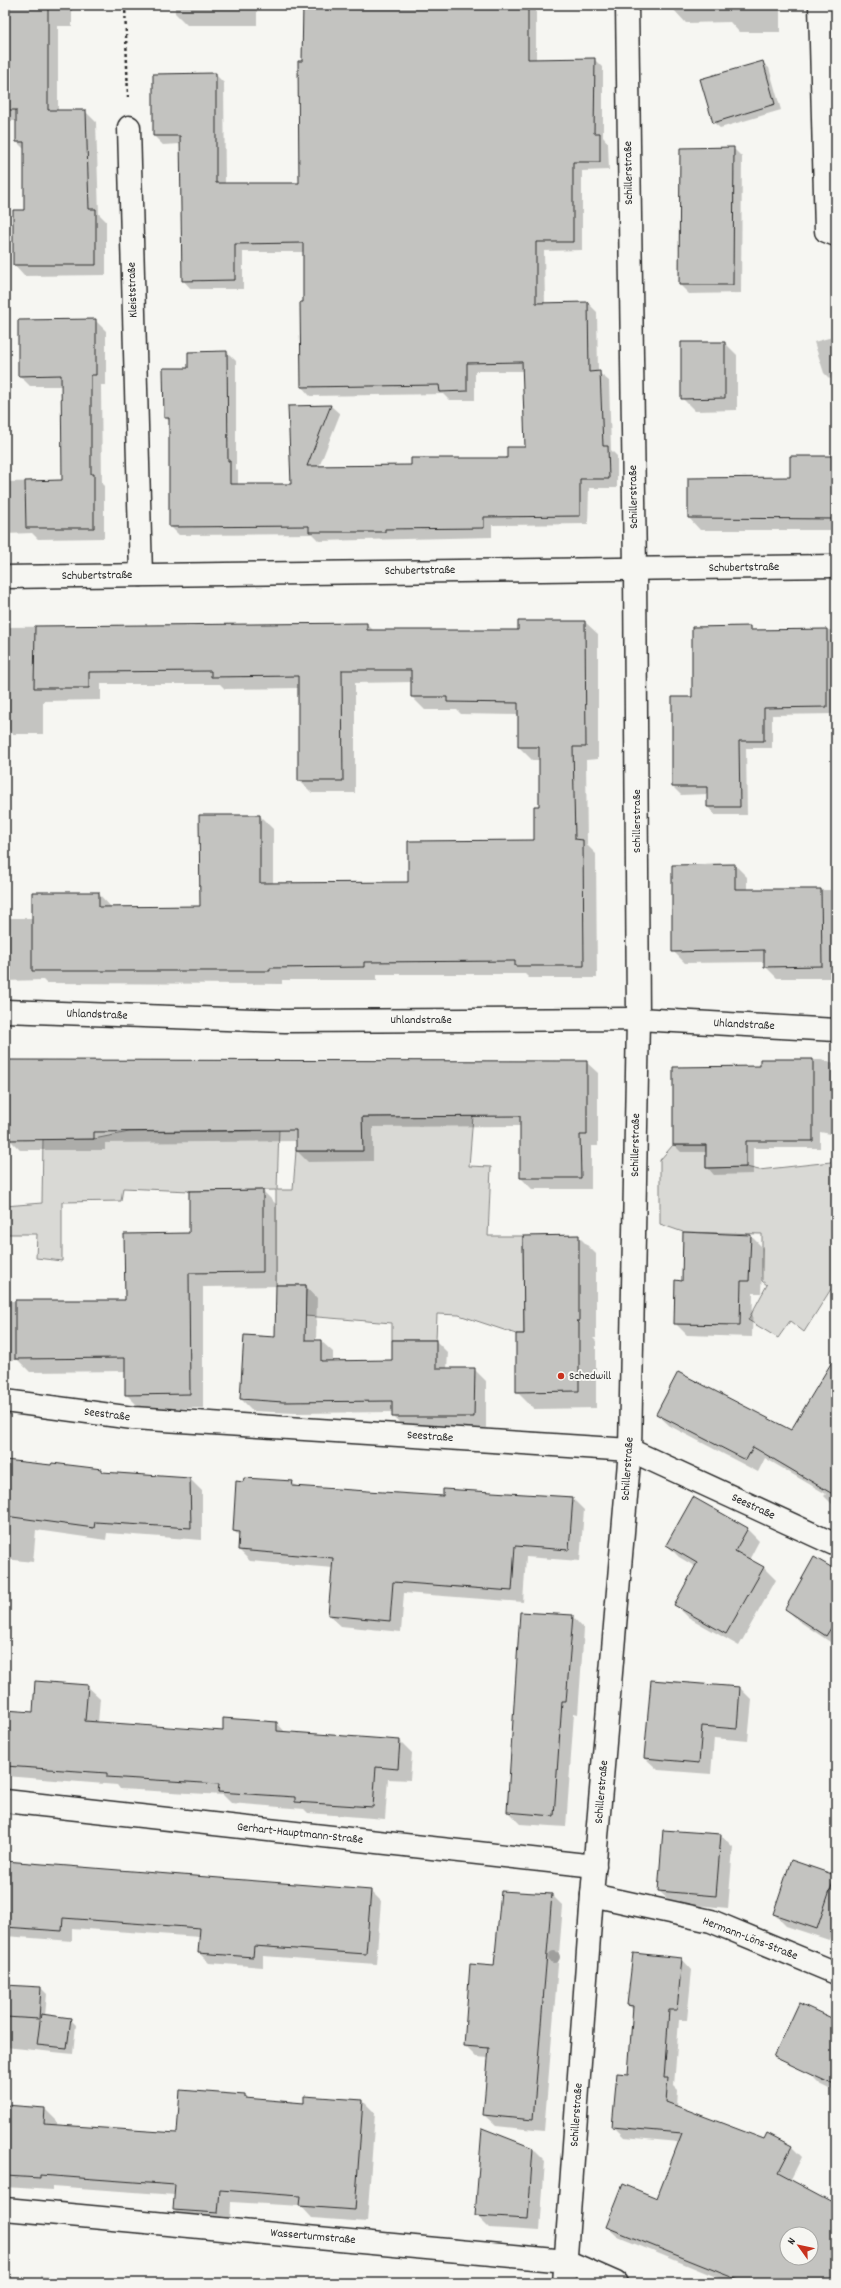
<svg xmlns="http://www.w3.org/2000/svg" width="841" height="2288" font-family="Dekko,sans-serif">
<rect width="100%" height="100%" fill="#f6f6f2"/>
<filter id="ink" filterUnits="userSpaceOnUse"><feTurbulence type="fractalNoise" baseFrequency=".025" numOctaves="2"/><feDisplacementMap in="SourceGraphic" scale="8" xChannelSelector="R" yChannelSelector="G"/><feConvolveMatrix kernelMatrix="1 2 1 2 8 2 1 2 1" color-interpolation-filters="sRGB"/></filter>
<g filter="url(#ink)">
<g fill="#d9d9d5" stroke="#828280">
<path d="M253 1097H280L277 1190H293L296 1151H362V1117L473 1116 469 1166 491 1167 488 1236H523L524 1334H516L459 1315 437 1314 436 1340H392V1323L305 1316 306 1285H276V1190L189 1191 123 1188 121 1201 62 1202V1261L36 1258 37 1234H5V1206L42 1203 43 1139H94L129 1132 253 1131Z"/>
<path d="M5 1099H7L8 1140 5 1175Z"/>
<path d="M673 1145H706V1168L746 1167 759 1170 831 1162 836 1147V1281L804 1332 790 1321 778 1338 748 1320 767 1285 762 1281V1234L683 1232 660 1224V1160Z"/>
</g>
<g fill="#0003" fill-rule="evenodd">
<path d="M5 5H72V26H58V111H85L96 122 99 214 106 221V275L24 276 14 265V211H25V150L17 142V121H5Z"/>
<path d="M175 5H257V25H187L175 13Z"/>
<path d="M304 5H576L536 6V60L594 59 603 68V137L608 143 609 170 582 171V250L544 251 545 304 588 303 597 312 598 372 609 381 611 450 617 456V488H589L588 524 492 525V537L319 541 312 534 179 535 170 526V422L165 417 189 369 227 352 236 361V469L238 471V485H292L289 407 331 406 340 414 319 467 412 466 508 459 526 448 523 371H475V400H449L443 394 310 396 302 387 304 252H243V289H191L183 280 181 144 163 145 154 136 215 74 224 83 225 184H300Z"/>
<path d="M674 5H780V32H739L730 22 686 23 674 10Z"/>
<path d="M762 62 769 68 781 110 720 128 713 122Z"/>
<path d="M733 148 742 157 741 293 689 294 680 285Z"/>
<path d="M95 320 106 331V385H101L102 484 104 486V538L38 539 32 533 5 534V482L63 481 62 386H30L19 375Z"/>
<path d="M836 336V377L830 379 824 373 814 342Z"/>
<path d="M725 343 737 355V410L695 411 682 398Z"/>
<path d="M836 463V530H700L689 518 791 478Z"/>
<path d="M585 622 598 634V759L586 760 587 845 596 854 597 978H529L525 974H377V980H282V984L46 983 43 980 5 981V918H33L98 893 111 907H201L260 816 273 829V884L409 883 535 841 540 807V760H532L519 747V715L461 714 457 710H425L412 697V682L355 683V793H312L299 780V688L225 689 220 684H101V700L43 701V734H13L5 726V627L367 624 374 631H519Z"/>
<path d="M750 627 754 631 836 630 834 714 772 715V748H746L747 815H715L708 807V794L681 795 673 787 693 698 692 628Z"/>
<path d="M735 865 747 877V890H836V978H777L765 966V962L685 963 673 951Z"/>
<path d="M761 1060H821L836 1063V1135L820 1132V1148H753V1174L714 1175 707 1167V1152H681L674 1145 761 1067Z"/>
<path d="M586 1062 598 1073V1146H591V1189H532L521 1178V1126L373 1127V1161L308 1162 297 1151V1141L105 1143V1150H20L9 1139Z"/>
<path d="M263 1191 277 1205V1286H306L317 1298 316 1341H321L333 1352V1361H393L436 1341 448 1353 447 1369H474L486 1381V1428H405L393 1416V1412L295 1413 253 1411 241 1399 276 1338 277 1286 203 1287V1408H140L126 1394V1371L30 1372 18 1360H5V1301H126L190 1234Z"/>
<path d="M578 1236 596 1254V1338H593L596 1341V1408L534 1409 517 1392 525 1335Z"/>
<path d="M751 1236 763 1248 761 1293H753L752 1337 687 1335 675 1323Z"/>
<path d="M836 1392V1508L824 1496 826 1494 765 1458 758 1472 670 1426 657 1414 791 1431Z"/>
<path d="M5 1461 102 1470 104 1473 190 1479 202 1491V1540L107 1533 106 1540 36 1530 33 1562 5 1559Z"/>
<path d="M292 1482 297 1487 444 1497 572 1498 584 1510 580 1561 526 1557 523 1602 404 1593 401 1632 341 1626 329 1615 333 1568 250 1561 239 1550 240 1537 234 1531Z"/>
<path d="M747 1529 759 1541 749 1560 764 1568 776 1580 739 1646 688 1617 676 1605 696 1567 679 1557 667 1545Z"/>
<path d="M836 1571V1646L799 1621 786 1609Z"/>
<path d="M521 1613 572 1616 584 1629 578 1714 574 1713 566 1827 520 1824 508 1812Z"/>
<path d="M652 1681 740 1688 752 1700 748 1741 714 1738 711 1774 658 1770 645 1758Z"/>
<path d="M87 1686 100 1698 98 1723 223 1732 277 1723 286 1733 400 1741 412 1753 410 1780 388 1779 385 1819 308 1813 304 1809 231 1803 223 1795 120 1789 117 1785 5 1776V1711L34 1713Z"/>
<path d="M721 1835 733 1847 728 1908 672 1903 659 1891Z"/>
<path d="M5 1863 371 1891 381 1901 376 1964 263 1956V1967L209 1963 199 1953 200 1937 72 1928V1941L5 1936Z"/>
<path d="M834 1876 836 1919 829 1940 786 1926 774 1914Z"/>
<path d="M552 1895 563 1906 544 2131 496 2126 484 2115 489 2058 476 2057 465 2046 495 1967Z"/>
<path d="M682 1959 692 1970 687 2020H679L674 2086 678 2090 677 2107 765 2140 791 2146 802 2157 790 2181 836 2205V2283H731L618 2237 607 2227 658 2199 679 2142 624 2137 613 2126 629 2075 634 2010 628 2005ZM787 2234H811V2258H787Z"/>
<path d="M5 1986 41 1988 47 1994 45 2016 70 2019 76 2025 73 2054 5 2047Z"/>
<path d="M836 2021V2092L820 2084 808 2072Z"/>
<path d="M181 2091 245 2096 249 2100 305 2104V2097L363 2101 375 2113 367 2222 312 2218 301 2206 231 2202 230 2225 186 2222 174 2210 175 2195 52 2186V2190L5 2187V2106L45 2109 57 2121V2126L178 2135Z"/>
<path d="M533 2149 545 2161 540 2231 489 2228 476 2215Z"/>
<path d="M41 2276 112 2283H5V2277L41 2279Z"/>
</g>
<g fill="#c3c3c0" stroke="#2b2b2b" fill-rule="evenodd">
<path d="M5 5H48V110H86L89 209H96V265H13V210H24V142H16V110H5Z"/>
<path d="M303 5H528V59L595 58 594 133H600V162H573V242H536V303L588 302 589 372 600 371 603 446H608L609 479H580V516L484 517V528L385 529V532H309V526L169 527V418H164L163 368H188V352L227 351 228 461H230V484H291L288 406 331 405 307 466 411 465V458H507V447H525L522 362 467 363V391L440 392 439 385 301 387 300 302H303V243L235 244V280L182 281 180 136H153V74L216 73V183H299L298 61H302Z"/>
<path d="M763 61 775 104 713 123 700 79Z"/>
<path d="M734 147 733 285H679L680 148Z"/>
<path d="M96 319V375H91V474H94V528H26L25 481 62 480 61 375 18 376V320Z"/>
<path d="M681 342H725V398L681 399Z"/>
<path d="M790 456H836V519L688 518V478L790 477Z"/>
<path d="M518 621H585L586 747H573L575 839 583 840 584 966H515V961L364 962V967L270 968V971H32V892H99V907L200 906 199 815H260V883L408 882V841L534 840V806H539V747H518V703L447 702V697H411V670H342L343 781H298V676L211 677V671L89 672V688H34L35 626 367 623V630H518Z"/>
<path d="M750 626V630L827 629V707L764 708V741H739L740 807H707V787H672V697H692V627Z"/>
<path d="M735 864V889H821L822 966 764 967V950L672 952V865Z"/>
<path d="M760 1059H813V1141H746V1167L706 1168V1145H673V1067L760 1066Z"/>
<path d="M7 1060 587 1061V1135H580L581 1178H520V1116L362 1117 363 1151H296V1130L94 1132V1139L8 1140Z"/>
<path d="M263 1190V1272L189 1273 190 1394 125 1395V1358L15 1359V1300H125L124 1234 189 1233V1191Z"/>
<path d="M683 1232 751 1235 749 1281H741L740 1325 674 1324 675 1280 682 1281Z"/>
<path d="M579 1235V1321H576L579 1323V1391L516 1392V1334H524L523 1236Z"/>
<path d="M276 1285H306L305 1340H321V1361L392 1360V1340H436V1368H475L474 1417H392V1401L283 1402 240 1399 244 1335 275 1337Z"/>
<path d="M836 1355V1496L753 1447 746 1460 656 1414 678 1372 791 1430Z"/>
<path d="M5 1460 51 1465 52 1463 102 1469V1472L190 1478 191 1528 95 1522 94 1528 5 1516Z"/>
<path d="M244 1478 293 1481 292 1486 443 1496V1489L573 1497 569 1550 515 1546 512 1591 393 1582 390 1621 328 1615 333 1558 238 1550 239 1532 233 1531 236 1481 243 1482Z"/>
<path d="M693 1497 748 1528 735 1551 764 1567 726 1634 674 1605 697 1563 666 1545Z"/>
<path d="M814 1557 836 1570V1620L826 1636 785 1609Z"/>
<path d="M520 1612 573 1615 566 1702H562L554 1816 507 1812Z"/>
<path d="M651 1680 740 1687 737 1729 702 1726 699 1763 644 1758Z"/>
<path d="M35 1681 88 1685 85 1721 223 1731V1718L277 1722V1731L400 1740 398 1769 376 1767 373 1807 295 1802V1797L218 1792 219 1784 107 1777V1773L5 1766V1710L33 1712Z"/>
<path d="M663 1830 721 1834 716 1896 658 1891Z"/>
<path d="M791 1860 835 1875 817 1929 773 1914Z"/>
<path d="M5 1861 371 1890 366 1954 254 1946 253 1957 198 1953 200 1928 63 1918 62 1931 5 1927Z"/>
<path d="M501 1891 552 1894 533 2120 483 2115 489 2048 464 2046 470 1964 494 1966Z"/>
<path d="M633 1953 682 1958 677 2010H669L664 2078H668L666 2102 764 2139 767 2133 792 2146 778 2173 836 2204V2283H746L606 2227 623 2184 657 2198 682 2133 612 2127 617 2073 628 2074 633 2006 627 2005ZM787 2234H811V2258H787Z"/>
<path d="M5 1985 41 1987 39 2019 5 2017Z"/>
<path d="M799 2003 836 2020V2086L774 2057Z"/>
<path d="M41 2014 71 2018 67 2048 37 2045Z"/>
<path d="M180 2090 245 2095V2098L304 2103V2096L363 2100 355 2210 299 2206 300 2196 220 2190 218 2213 173 2210 175 2185 40 2175V2178L5 2176V2105L45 2108 44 2124 177 2133Z"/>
<path d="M482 2128 533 2148 528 2219 475 2216Z"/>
</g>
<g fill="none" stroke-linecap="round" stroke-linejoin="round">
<g stroke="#2b2b2b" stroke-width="25">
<g id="minor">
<path d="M820 5 826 231 836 235"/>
<path d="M129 127 141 575"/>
<path d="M5 577 836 566"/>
<path d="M5 1011 285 1021 638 1019 836 1030"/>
<path d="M5 1401 133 1418 630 1450 836 1545"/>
<path d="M5 1801 595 1866"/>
<path d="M592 1895 711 1921 836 1973"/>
<path d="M5 2209 566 2261 616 2283"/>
<path d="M564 2283 592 1895 630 1450 638 1019 635 569 627 5"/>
</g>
</g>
<path stroke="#2b2b2b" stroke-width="2.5" stroke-dasharray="3 3" stroke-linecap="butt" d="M125 5 128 97"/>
<use href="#minor" stroke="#f6f6f2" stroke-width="22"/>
</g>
<circle fill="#9e9e9c" cx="554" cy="1957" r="6"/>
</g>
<circle fill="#c8321e" stroke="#f6f6f2" stroke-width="1.5" cx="561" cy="1376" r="4"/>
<g text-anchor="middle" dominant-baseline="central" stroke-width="4" stroke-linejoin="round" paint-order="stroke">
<g font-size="12" fill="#2b2b2b" stroke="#f6f6f2">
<text transform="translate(629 173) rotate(-91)">Schillerstraße</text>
<text transform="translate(133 290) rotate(-92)">Kleiststraße</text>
<text transform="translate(634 497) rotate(-91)">Schillerstraße</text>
<text transform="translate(744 568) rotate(-1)">Schubertstraße</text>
<text transform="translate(420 571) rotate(-1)">Schubertstraße</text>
<text transform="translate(97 576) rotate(-1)">Schubertstraße</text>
<text transform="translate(637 821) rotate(-90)">Schillerstraße</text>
<text transform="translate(97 1015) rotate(2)">Uhlandstraße</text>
<text x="421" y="1020">Uhlandstraße</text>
<text transform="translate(744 1025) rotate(3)">Uhlandstraße</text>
<text transform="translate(636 1145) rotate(-89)">Schillerstraße</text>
<text transform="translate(107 1415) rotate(7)">Seestraße</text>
<text transform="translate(430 1437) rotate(4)">Seestraße</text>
<text transform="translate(628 1469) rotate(-86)">Schillerstraße</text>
<text transform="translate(753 1507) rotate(25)">Seestraße</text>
<text transform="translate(602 1792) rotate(-85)">Schillerstraße</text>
<text transform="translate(300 1834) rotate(6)">Gerhart-Hauptmann-Straße</text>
<text transform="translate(750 1939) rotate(21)">Hermann-Löns-Straße</text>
<text transform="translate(577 2115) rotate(-86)">Schillerstraße</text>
<text transform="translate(313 2237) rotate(5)">Wasserturmstraße</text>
</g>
<g font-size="12" fill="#2b2b2b" stroke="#f6f6f2" text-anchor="start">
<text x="569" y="1376">Schedwill</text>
</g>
</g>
<rect width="841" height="2288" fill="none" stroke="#f6f6f2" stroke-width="20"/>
<rect x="10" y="10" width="821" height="2268" fill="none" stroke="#2b2b2b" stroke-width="1.5" filter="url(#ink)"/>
<g transform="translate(799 2246) rotate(303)"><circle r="19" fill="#f6f6f2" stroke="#a5a5a2"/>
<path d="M0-3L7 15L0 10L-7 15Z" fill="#c8321e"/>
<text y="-6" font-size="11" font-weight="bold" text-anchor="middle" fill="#2b2b2b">N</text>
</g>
</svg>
